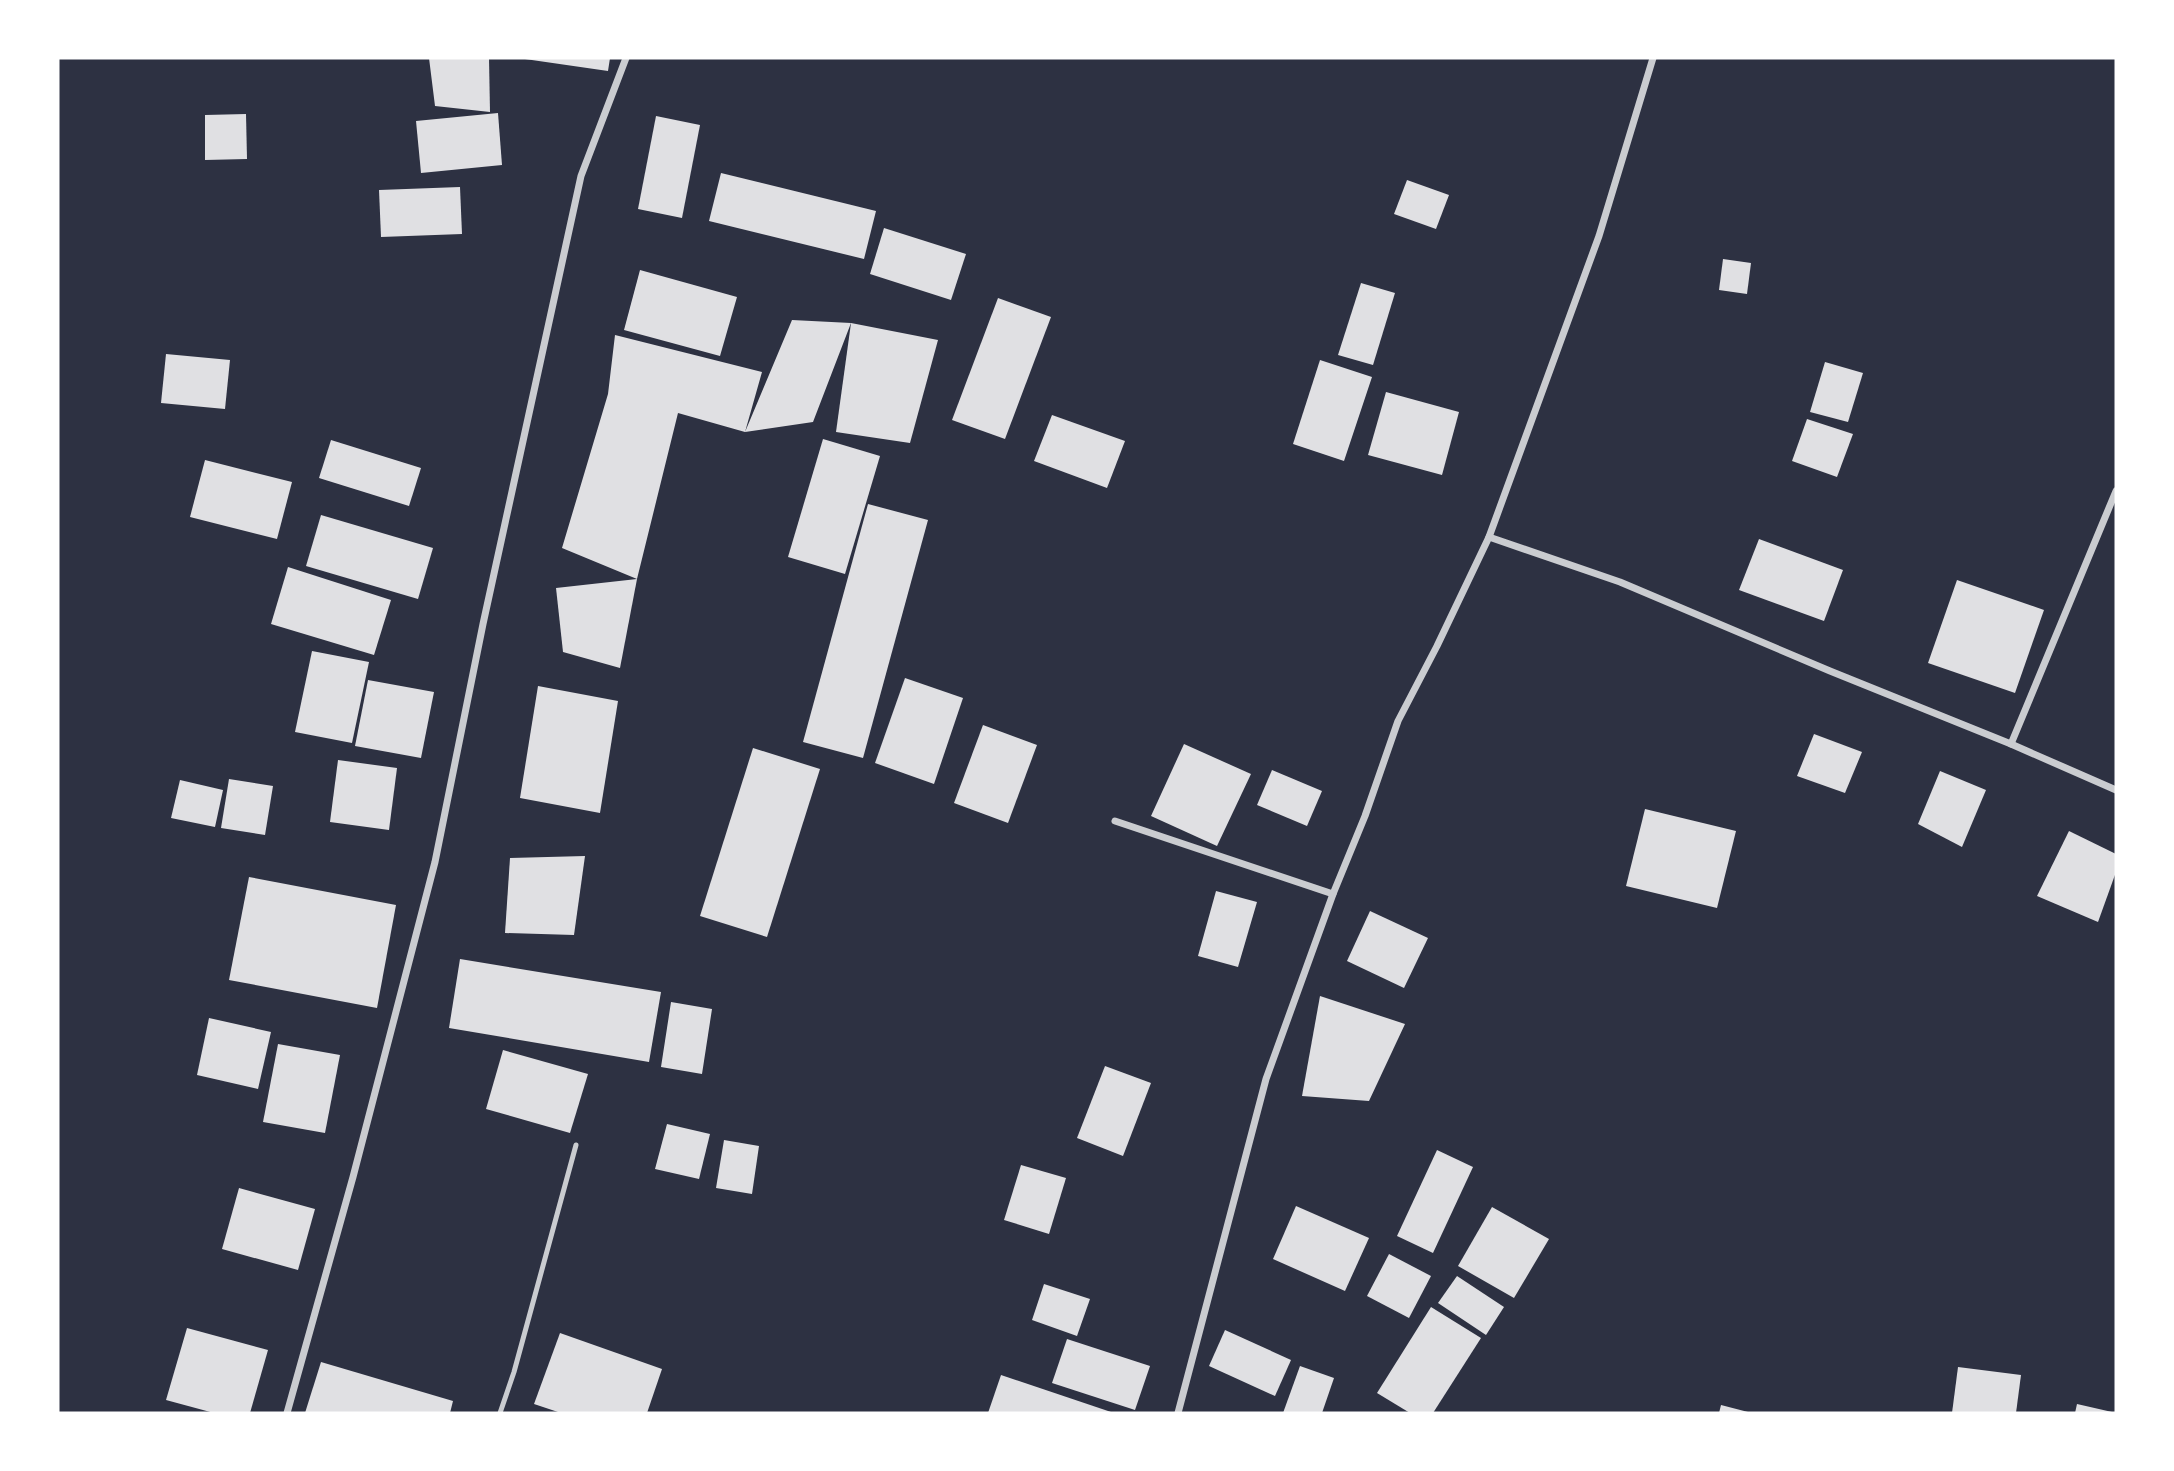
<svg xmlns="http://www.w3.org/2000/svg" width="2174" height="1471" font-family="Ubuntu,sans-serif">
<rect width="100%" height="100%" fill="#2d3142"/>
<g fill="#e0e0e3">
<path d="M429 58H489L490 112 435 106Z"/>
<path d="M518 58H610L608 71Z"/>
<path d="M498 113 502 165 421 173 416 121Z"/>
<path d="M246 114 247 159 205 160V115Z"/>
<path d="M656 116 700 125 682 218 638 209Z"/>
<path d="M721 173 876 211 864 259 709 221Z"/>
<path d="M1407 180 1449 195 1436 229 1394 214Z"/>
<path d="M460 187 462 234 381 237 379 190Z"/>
<path d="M884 228 966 254 951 300 870 274Z"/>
<path d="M1723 259 1751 263 1747 294 1719 290Z"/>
<path d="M640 270 737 297 720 356 624 330Z"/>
<path d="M1361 283 1395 293 1373 365 1338 355Z"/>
<path d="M998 298 1051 317 1005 439 952 420Z"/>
<path d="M792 320 851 323 813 422 745 432 678 413 637 579 562 548 608 394 615 335 762 372 745 432Z"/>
<path d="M851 323 938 340 910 443 836 432Z"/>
<path d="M166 354 230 360 225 409 161 403Z"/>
<path d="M1320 360 1372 377 1344 461 1293 444Z"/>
<path d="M1825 362 1863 373 1848 422 1810 412Z"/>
<path d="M1386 392 1459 412 1442 475 1368 455Z"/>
<path d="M1052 415 1125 441 1107 488 1034 461Z"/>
<path d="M1807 419 1853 434 1837 477 1792 461Z"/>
<path d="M823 439 880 456 845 574 788 557Z"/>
<path d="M331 440 421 468 409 506 319 478Z"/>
<path d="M205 460 292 482 277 539 190 517Z"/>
<path d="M868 504 928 520 863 758 803 742Z"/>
<path d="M321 515 433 548 418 599 306 566Z"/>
<path d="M1759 539 1843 570 1824 621 1739 590Z"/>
<path d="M288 567 391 600 374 655 271 624Z"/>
<path d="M637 579 620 668 563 652 556 588Z"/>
<path d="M1957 580 2044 610 2015 693 1928 663Z"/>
<path d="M312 651 369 662 352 743 295 732Z"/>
<path d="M905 678 963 698 934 784 875 763Z"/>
<path d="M368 680 434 692 421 758 355 746Z"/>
<path d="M538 686 618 701 600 813 520 798Z"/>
<path d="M983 725 1037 745 1008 823 954 803Z"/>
<path d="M1814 734 1862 752 1845 793 1797 776Z"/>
<path d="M1184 744 1251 774 1217 846 1151 816Z"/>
<path d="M753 748 820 769 767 937 700 916Z"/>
<path d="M338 760 397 768 389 830 330 822Z"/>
<path d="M1272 770 1322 791 1307 826 1257 805Z"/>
<path d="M1940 771 1986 790 1962 847 1918 824Z"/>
<path d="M229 779 273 786 265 835 221 828Z"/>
<path d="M180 780 223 790 215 827 171 818Z"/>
<path d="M1645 809 1736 831 1717 908 1626 886Z"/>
<path d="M2069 831 2116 854V872L2098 922 2037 896Z"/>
<path d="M585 856 574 935 505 933 510 858Z"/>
<path d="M249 877 396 905 377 1008 229 980Z"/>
<path d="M1216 891 1257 902 1238 967 1198 956Z"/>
<path d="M1370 911 1428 938 1404 988 1347 961Z"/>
<path d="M460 959 661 992 649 1062 449 1028Z"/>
<path d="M1320 996 1405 1024 1369 1101 1302 1096Z"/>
<path d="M671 1002 712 1009 702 1074 661 1067Z"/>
<path d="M209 1018 271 1032 258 1089 197 1075Z"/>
<path d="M278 1044 340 1055 325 1133 263 1122Z"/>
<path d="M503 1050 588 1074 570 1133 486 1109Z"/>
<path d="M1105 1066 1151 1083 1123 1156 1077 1138Z"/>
<path d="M667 1124 710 1134 699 1179 655 1169Z"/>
<path d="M724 1140 759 1146 752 1194 716 1188Z"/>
<path d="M1437 1150 1473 1167 1433 1253 1397 1236Z"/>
<path d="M1021 1165 1066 1178 1049 1234 1004 1220Z"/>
<path d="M239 1188 315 1209 298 1270 222 1249Z"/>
<path d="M1296 1206 1369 1238 1345 1291 1273 1259Z"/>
<path d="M1492 1207 1549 1239 1514 1298 1458 1266Z"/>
<path d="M1389 1254 1431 1276 1409 1318 1367 1296Z"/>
<path d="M1457 1276 1504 1307 1486 1335 1438 1303Z"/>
<path d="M1044 1284 1090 1299 1077 1336 1032 1320Z"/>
<path d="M1431 1307 1481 1338 1433 1413H1410L1377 1393Z"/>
<path d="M187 1328 268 1350 250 1413H214L166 1400Z"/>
<path d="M1225 1330 1291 1360 1275 1396 1209 1366Z"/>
<path d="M560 1333 662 1369 647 1413H561L534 1404Z"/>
<path d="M1067 1339 1150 1366 1135 1410 1052 1383Z"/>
<path d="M321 1362 453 1401 450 1413H305Z"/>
<path d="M1300 1366 1334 1378 1322 1413H1283Z"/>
<path d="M1958 1367 2021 1375 2016 1413H1952Z"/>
<path d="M1001 1375 1114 1413H988Z"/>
<path d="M2077 1404 2112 1412V1413H2075Z"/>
<path d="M1721 1405 1748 1412V1413H1719Z"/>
</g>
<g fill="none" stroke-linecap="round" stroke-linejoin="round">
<path stroke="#caccd0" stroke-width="5" d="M500 1413 514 1372 576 1145"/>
<g stroke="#caccd0" stroke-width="7">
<path d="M1489 537 1620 582 1830 671 2011 744 2116 790"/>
<path d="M2011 744 2116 491"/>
<path d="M1115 821 1333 894"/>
<path d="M287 1413 353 1177 435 862 483 624 581 176 626 58"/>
<path d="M1178 1413 1266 1079 1333 894 1365 816 1398 721 1437 646 1489 537 1599 236 1653 58"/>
</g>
</g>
<rect width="2174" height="1471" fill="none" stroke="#ffffff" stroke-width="119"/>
</svg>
